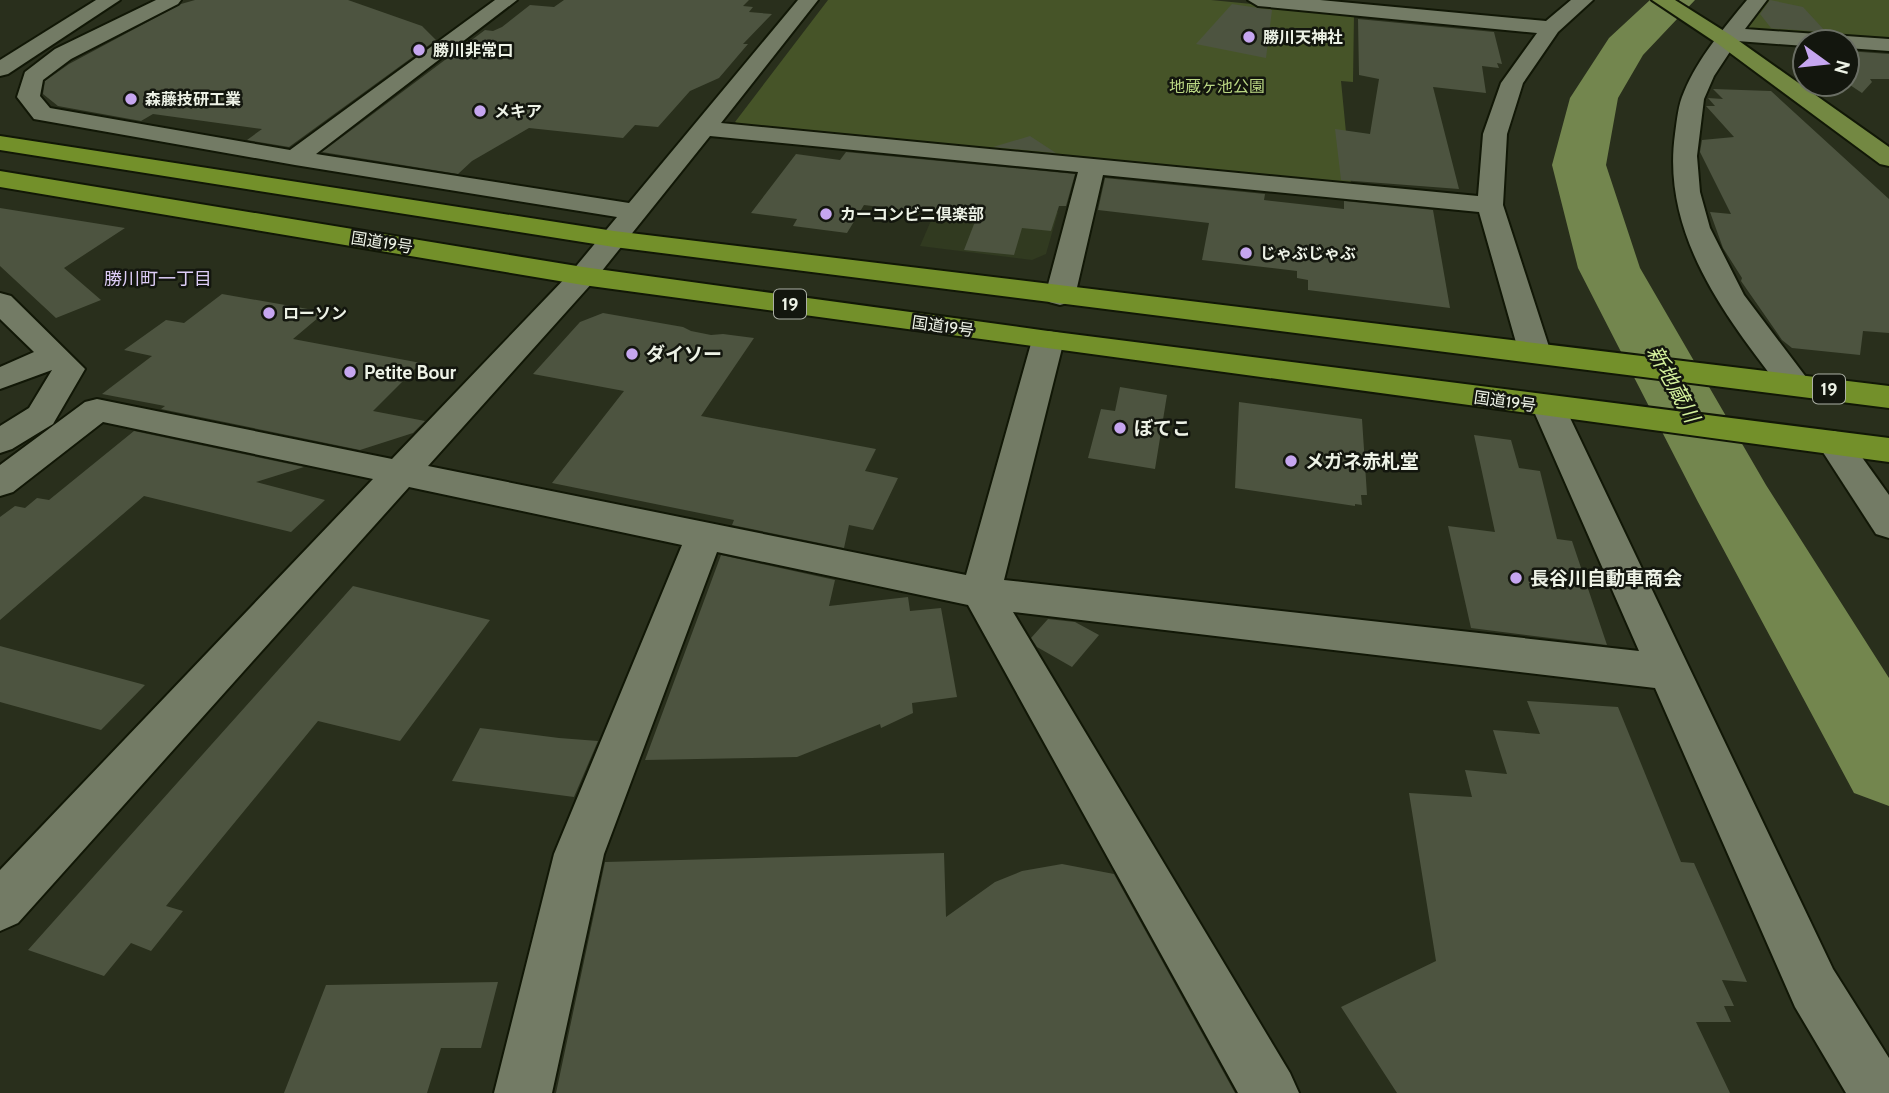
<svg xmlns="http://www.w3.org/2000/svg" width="1889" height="1093" viewBox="0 0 1889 1093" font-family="Cabin,'Noto Sans JP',sans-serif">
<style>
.built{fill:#313a20}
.green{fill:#465428}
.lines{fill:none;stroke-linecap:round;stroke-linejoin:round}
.river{fill:#73864e;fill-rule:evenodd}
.building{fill:#4d5440}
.minor-casing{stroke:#111706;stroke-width:4}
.major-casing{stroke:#111706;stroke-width:4}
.highway-casing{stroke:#111706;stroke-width:4}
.minor{fill:#737b65;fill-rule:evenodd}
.major{fill:#738842;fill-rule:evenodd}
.highway{fill:#73902a;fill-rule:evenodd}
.poi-dot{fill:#c6a6f0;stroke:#13160e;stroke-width:2.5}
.labels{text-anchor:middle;stroke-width:5;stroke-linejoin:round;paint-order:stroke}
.far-poi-label{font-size:16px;font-weight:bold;fill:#edf2e6;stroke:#13160e;text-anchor:start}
.far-park-label{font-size:16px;fill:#bad783;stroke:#13160e}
.far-street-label{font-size:16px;fill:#edf2e6;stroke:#13160e}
.far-neighbourhood-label{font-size:18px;fill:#decdf7;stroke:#13160e}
.shield{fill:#13160e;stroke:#acb0a5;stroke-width:2}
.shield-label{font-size:18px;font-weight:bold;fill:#edf2e6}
.poi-label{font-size:19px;font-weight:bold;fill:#edf2e6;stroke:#13160e;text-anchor:start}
.water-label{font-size:21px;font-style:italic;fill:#d4f19d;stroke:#13160e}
</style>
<rect width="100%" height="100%" fill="#292f1c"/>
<!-- built -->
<path class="built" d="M 940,200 L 1058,212 L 1046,254 L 1032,260 L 920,246 Z"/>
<!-- green -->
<g class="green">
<path d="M 828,0 L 1211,0 L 1354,14 L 1353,82 L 1341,81 L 1351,184 L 742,126 L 735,122 Z"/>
<path d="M 1768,0 L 1889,0 L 1889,42 L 1745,29 Z"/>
</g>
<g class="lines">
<!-- river -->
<path class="river" d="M 1650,0 L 1695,0 L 1643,55 L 1618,98 L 1606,165 L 1640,268 L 1766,485 L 1889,678 L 1889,806 L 1854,793 L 1698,502 L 1578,268 L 1552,165 L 1570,98 L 1609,38 Z"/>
</g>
<!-- building -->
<g class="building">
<path d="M 195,0 L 348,0 L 422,26 L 436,40 L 289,147 L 247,140 L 262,129 L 153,114 L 141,121 L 58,106 L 43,94 L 45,81 L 69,64 L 181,4 Z"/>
<path d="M 564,0 L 749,0 L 743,6 L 753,7 L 749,12 L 772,14 L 743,44 L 748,44 L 719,78 L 690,91 L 658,127 L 635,125 L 623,138 L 529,128 L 472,161 L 458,174 L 322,152 L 485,30 L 493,31 L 502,27 L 530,5 L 554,7 Z"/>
<path d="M 1770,0 L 1803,7 L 1826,32 L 1766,28 L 1771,28 L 1760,14 Z"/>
<path d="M 1232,4 L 1272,10 L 1266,58 L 1196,44 Z"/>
<path d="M 1358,19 L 1494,32 L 1502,64 L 1497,63 L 1499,68 L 1482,66 L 1486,93 L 1433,87 L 1459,189 L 1341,180 L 1335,129 L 1370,134 L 1379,79 L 1359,75 Z"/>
<path d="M 1847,51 L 1889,54 L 1889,79 L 1870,79 L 1872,82 L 1862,93 L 1847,83 Z"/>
<path d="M 1713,89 L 1771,91 L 1889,199 L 1889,333 L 1863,331 L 1860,355 L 1792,348 L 1782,340 L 1741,281 L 1742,278 L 1723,248 L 1710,212 L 1731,214 L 1700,152 L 1702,140 L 1734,137 L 1706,106 L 1715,106 L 1708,98 L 1723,99 Z"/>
<path d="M 1030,136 L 1056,153 L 993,147 Z"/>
<path d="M 846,152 L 1075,174 L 1066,206 L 1059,206 L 1051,231 L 1022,228 L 1014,255 L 964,250 L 976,219 L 864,205 L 847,233 L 793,226 L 797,219 L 751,213 L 796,154 L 840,160 Z"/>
<path d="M 1105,178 L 1265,194 L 1264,200 L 1344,209 L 1344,201 L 1433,210 L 1450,308 L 1308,290 L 1308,280 L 1297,278 L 1297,271 L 1202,260 L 1209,223 L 1098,210 Z"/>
<path d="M 0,208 L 125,228 L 64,268 L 101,300 L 56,318 L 0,266 Z"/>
<path d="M 222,294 L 325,312 L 293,339 L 421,363 L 373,411 L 425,421 L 413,433 L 360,450 L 161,409 L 165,406 L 102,394 L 152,356 L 124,350 L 166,320 L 184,323 Z"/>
<path d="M 603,313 L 683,327 L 691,331 L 711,335 L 723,334 L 754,338 L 701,416 L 876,449 L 865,471 L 898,478 L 873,530 L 849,525 L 844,548 L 732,525 L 734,520 L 552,483 L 624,391 L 533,374 L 580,322 Z"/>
<path d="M 1120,387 L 1167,395 L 1155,469 L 1088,458 L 1101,409 L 1115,411 Z"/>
<path d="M 1239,402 L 1362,419 L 1367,495 L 1361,495 L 1362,505 L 1355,504 L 1355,506 L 1235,488 Z"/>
<path d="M 134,431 L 304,467 L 256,482 L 325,500 L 291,532 L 144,496 L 0,620 L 0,517 L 15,506 L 25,508 L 37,498 L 49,500 Z"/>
<path d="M 1474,435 L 1511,440 L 1519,468 L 1540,471 L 1557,539 L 1572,541 L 1607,645 L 1471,628 L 1448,526 L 1495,532 Z"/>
<path d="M 721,555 L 835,580 L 829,606 L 908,597 L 910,611 L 941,608 L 957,697 L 912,703 L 913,713 L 881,728 L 880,724 L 797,757 L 645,760 Z"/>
<path d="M 353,586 L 490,620 L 400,741 L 318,721 L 166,906 L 183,911 L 151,951 L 131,943 L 104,976 L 28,950 Z"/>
<path d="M 1048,619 L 1075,622 L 1099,635 L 1072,667 L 1037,647 L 1031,638 Z"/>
<path d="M 0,646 L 145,685 L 101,730 L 0,702 Z"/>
<path d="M 1527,701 L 1618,707 L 1681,862 L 1694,863 L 1747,982 L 1722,980 L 1734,1006 L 1724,1006 L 1731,1022 L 1696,1022 L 1730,1093 L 1397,1093 L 1341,1007 L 1436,961 L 1409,793 L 1472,797 L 1465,770 L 1507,774 L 1493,730 L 1540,734 Z"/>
<path d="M 480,728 L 559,738 L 598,741 L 574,797 L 452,781 Z"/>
<path d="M 944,853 L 946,917 L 995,882 L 1022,871 L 1062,864 L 1114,874 L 1235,1093 L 556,1093 L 605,862 Z"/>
<path d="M 498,982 L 481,1048 L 441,1048 L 427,1093 L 284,1093 L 326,985 Z"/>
</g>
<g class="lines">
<defs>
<g id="minor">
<path d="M 96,0 L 120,0 L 8,74 L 0,76 L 0,60 Z"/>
<path d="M 156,0 L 181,0 L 178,4 L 71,59 L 43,80 L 40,96 L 50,108 L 290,150 L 495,0 L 517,0 L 316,154 L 629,203 L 798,0 L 818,0 L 721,123 L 1478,196 L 1483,134 L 1501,83 L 1537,33 L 1258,6 L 1248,0 L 1320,0 L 1546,21 L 1571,0 L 1593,0 L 1558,32 L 1523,83 L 1507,134 L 1503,205 L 1551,353 L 1546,360 L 1535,363 L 1524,360 L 1519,353 L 1479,212 L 1103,175 L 1075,296 L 1071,302 L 1060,305 L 1049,302 L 1045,296 L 1078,172 L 710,136 L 593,282 L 428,466 L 966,575 L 1032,340 L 1037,333 L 1048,331 L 1059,333 L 1064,340 L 1004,580 L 1639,651 L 1532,407 L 1537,399 L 1549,396 L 1561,399 L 1833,969 L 1889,1058 L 1889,1093 L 1846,1093 L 1795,1007 L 1655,688 L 1013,612 L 1290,1073 L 1299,1093 L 1238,1093 L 968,605 L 717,552 L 604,854 L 552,1093 L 494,1093 L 554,854 L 682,545 L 409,487 L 18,923 L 0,931 L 0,870 L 373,479 L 103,422 L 13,492 L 0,496 L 0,465 L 85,402 L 97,399 L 392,459 L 573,270 L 617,217 L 295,165 L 34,119 L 17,97 L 25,72 L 55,49 Z"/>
<path d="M 1747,0 L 1767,0 L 1745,29 L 1889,39 L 1889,51 L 1847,48 L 1847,42 L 1805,42 L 1805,46 L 1737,41 L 1714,76 L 1704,99 L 1697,156 L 1700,192 L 1710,228 L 1744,295 L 1812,385 L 1808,392 L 1796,395 L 1784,392 C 1726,318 1661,234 1675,134 C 1677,120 1678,105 1684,92 C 1698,58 1724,28 1747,0 Z"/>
<path d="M 0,293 L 11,296 L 85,369 L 53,424 L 12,449 L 0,453 L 0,426 L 29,408 L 52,370 L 0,389 L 0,367 L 34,352 L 0,319 Z"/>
<path d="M 1834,431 L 1846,435 L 1889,495 L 1889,538 L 1876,534 L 1817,443 L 1822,435 Z"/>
</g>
<path id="major" d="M 1652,0 L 1675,0 L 1732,36 L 1889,147 L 1889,166 L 1880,164 L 1718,44 Z"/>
<g id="highway">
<path d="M 0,136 L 614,231 L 1889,386 L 1889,408 L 614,247 L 0,150 Z"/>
<path d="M 0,171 L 583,267 L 1048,331 L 1889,438 L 1889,462 L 583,285 L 0,187 Z"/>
</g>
</defs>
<!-- minor casing -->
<use href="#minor" class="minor-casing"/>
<!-- major casing -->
<use href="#major" class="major-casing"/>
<!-- highway casing -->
<use href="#highway" class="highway-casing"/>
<!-- minor -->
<use href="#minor" class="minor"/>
<!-- major -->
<use href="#major" class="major"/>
<!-- highway -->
<use href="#highway" class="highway"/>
</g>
<!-- markers -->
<g class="poi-dot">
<circle cx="1249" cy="37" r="7"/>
<circle cx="419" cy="50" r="7"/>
<circle cx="131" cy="99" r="7"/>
<circle cx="480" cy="111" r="7"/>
<circle cx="826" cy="214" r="7"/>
<circle cx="1246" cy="253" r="7"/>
<circle cx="269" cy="313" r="7"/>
<circle cx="632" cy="354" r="7"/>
<circle cx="350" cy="372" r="7"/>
<circle cx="1120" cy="428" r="7"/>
<circle cx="1291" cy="461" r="7"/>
<circle cx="1516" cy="578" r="7"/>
</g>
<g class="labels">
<!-- far-poi labels -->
<g class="far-poi-label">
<text x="1263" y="43">勝川天神社</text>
<text x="433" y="56">勝川非常口</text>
<text x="145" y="105">森藤技研工業</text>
<text x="494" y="117">メキア</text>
<text x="840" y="220">カーコンビニ倶楽部</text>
<text x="1260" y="259">じゃぶじゃぶ</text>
<text x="283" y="319">ローソン</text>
</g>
<!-- far-park labels -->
<g class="far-park-label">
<text x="1217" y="92">地蔵ヶ池公園</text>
</g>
<!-- far-street labels -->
<g class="far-street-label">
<text transform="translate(382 242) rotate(9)" y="6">国道19号</text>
<text transform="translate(943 326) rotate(8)" y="6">国道19号</text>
<text transform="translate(1505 401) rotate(8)" y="6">国道19号</text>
</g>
<!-- far-neighbourhood labels -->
<g class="far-neighbourhood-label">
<text x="158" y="285">勝川町一丁目</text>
</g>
<!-- shield labels -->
<g class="shield">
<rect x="774" y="289.5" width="32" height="29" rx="5"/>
<rect x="1813" y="374.5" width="32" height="29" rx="5"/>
</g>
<g class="shield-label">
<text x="790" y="310">19</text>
<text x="1829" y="395">19</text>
</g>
<!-- poi labels -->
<g class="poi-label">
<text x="646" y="361">ダイソー</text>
<text x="364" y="379">Petite Bour</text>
<text x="1134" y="435">ぼてこ</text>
<text x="1305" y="468">メガネ赤札堂</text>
<text x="1530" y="585">長谷川自動車商会</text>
</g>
<!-- water labels -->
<g class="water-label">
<text transform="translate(1673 384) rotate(61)" y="7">新地蔵川</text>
</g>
</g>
<!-- north arrow -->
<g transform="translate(1826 63) rotate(105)"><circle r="33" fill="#13160e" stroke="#6a6e64" stroke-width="2"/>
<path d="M0-5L12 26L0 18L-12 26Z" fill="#c6a6f0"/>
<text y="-10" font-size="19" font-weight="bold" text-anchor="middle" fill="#edf2e6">N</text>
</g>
</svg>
